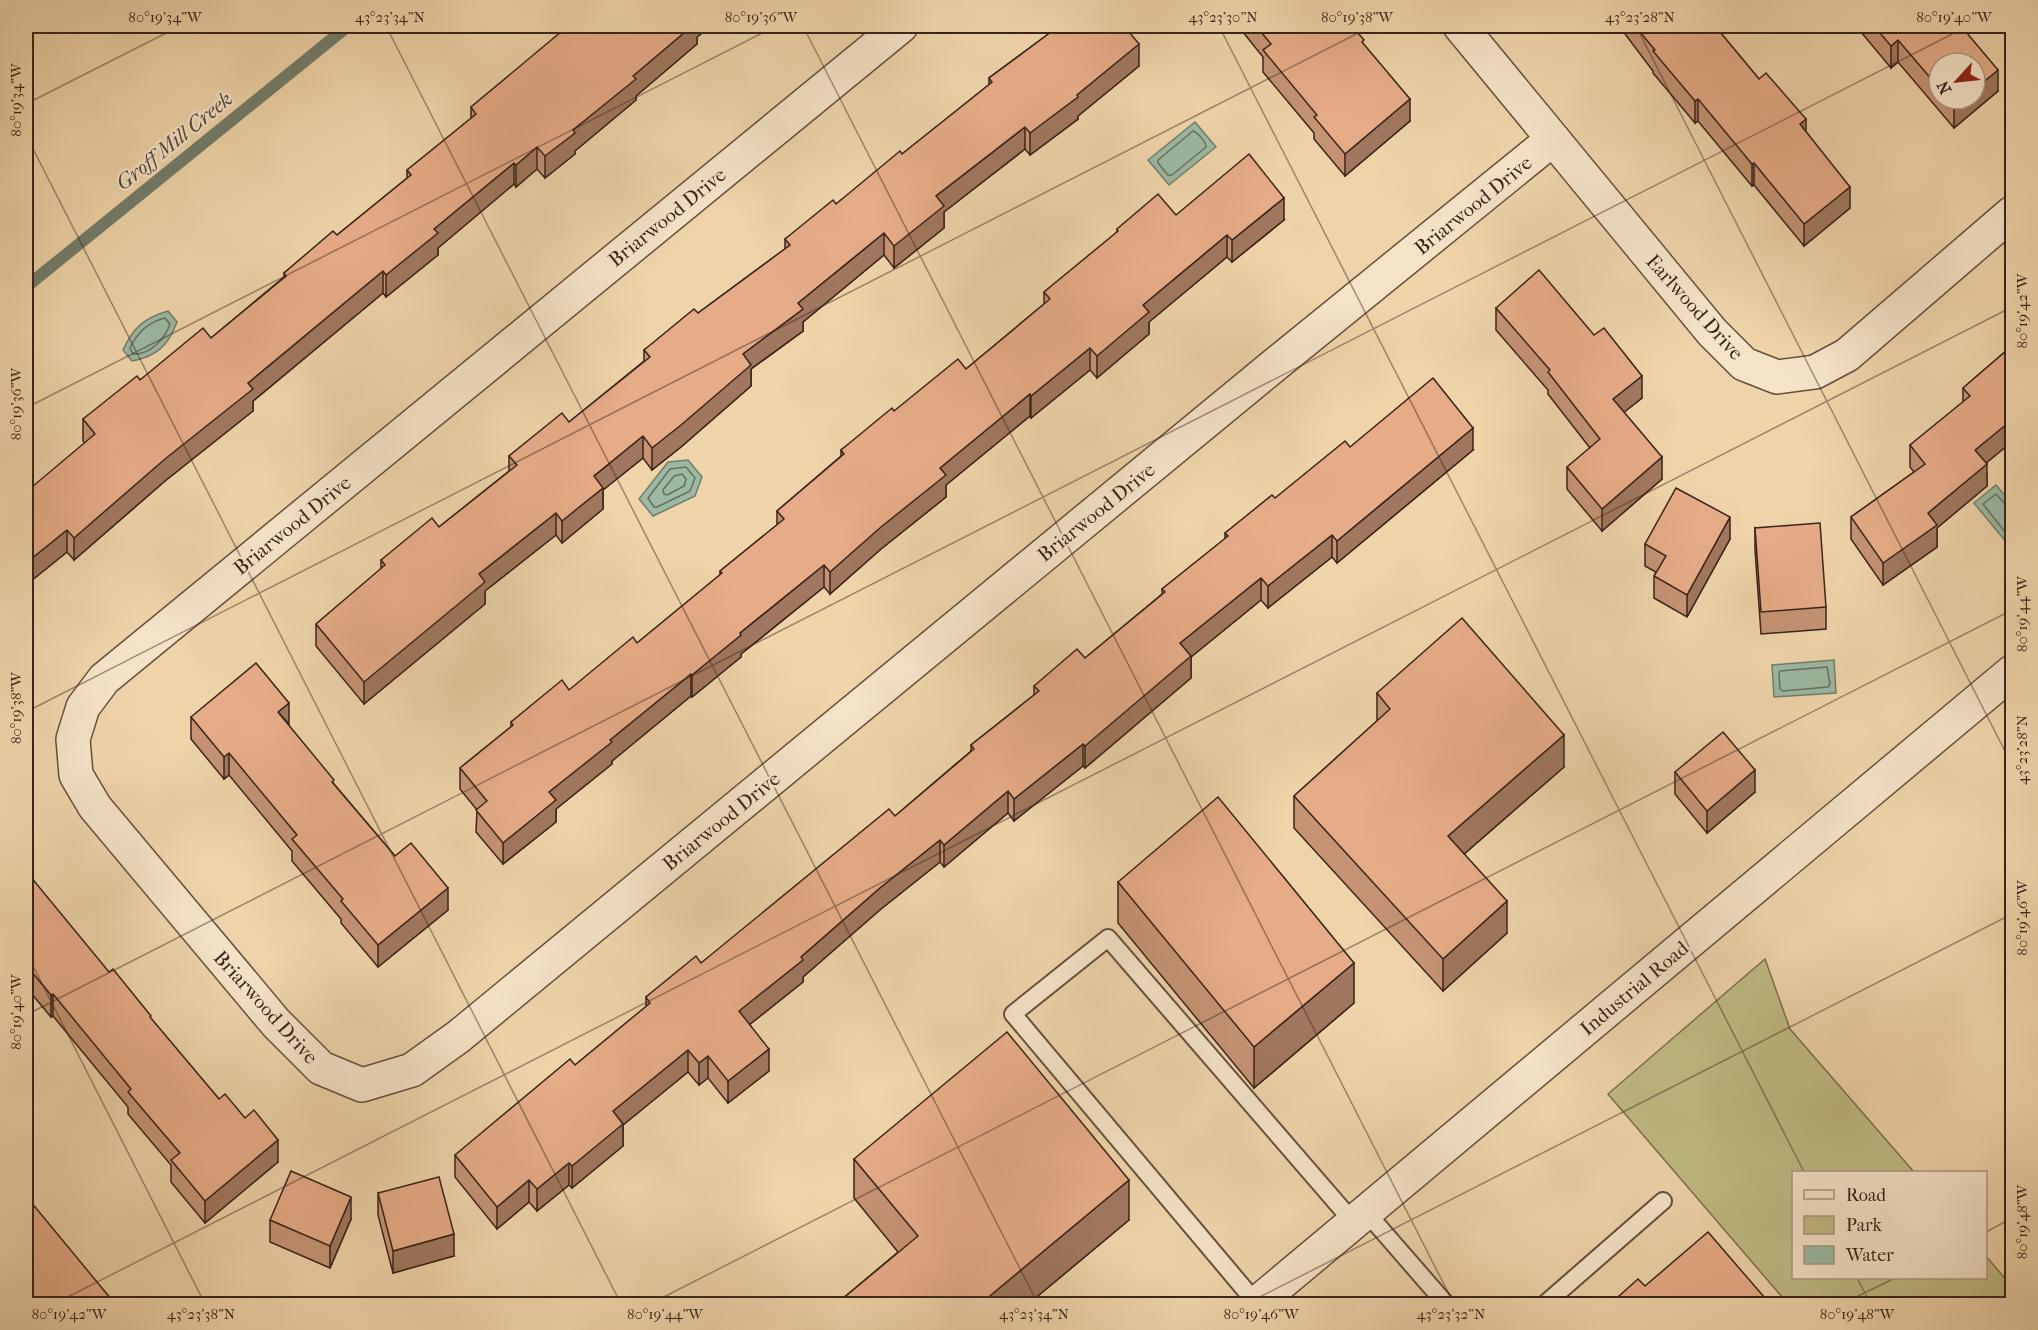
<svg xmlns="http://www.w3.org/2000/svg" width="2038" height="1330" viewBox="0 0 2038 1330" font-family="'IM FELL French Canon',serif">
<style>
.green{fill:#c0bb84;stroke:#7c6f4f;stroke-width:1.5}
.water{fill:#9bb9a3;stroke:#747d6c;stroke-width:1.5}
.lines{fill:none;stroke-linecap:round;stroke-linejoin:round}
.shore{stroke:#6a6e5e;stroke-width:1.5}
.stream{stroke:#747d6c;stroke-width:12}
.lane-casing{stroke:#664f3e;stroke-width:20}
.street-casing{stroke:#664f3e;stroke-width:36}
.lane{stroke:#f5e3c8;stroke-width:16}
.street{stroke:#f5e3c8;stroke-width:33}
.wall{fill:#c69475;stroke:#39231a;stroke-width:1.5;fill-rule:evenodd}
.shaded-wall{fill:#a1785f;stroke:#39231a;stroke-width:1.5}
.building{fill:#e6ac88;stroke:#39231a;stroke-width:1.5}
.ticks{fill:none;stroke:#39231a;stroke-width:1.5;stroke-opacity:0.45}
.labels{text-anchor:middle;stroke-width:4.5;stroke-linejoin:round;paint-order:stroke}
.street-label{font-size:20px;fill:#39231a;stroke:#f5e3c8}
.water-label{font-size:21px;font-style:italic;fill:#52483c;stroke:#f5e3c8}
.neatline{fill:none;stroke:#39231a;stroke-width:2}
.ticks-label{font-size:15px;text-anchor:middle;fill:#39231a}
</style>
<rect width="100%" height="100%" fill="#efd4aa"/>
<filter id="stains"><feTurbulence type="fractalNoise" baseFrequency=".00333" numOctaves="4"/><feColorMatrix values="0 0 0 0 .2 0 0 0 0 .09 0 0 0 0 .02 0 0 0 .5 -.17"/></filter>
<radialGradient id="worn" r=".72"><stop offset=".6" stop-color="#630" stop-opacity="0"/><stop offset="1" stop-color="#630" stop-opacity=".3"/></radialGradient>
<!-- green -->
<path class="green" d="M 1765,959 L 1790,1029 L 1914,1172 L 1794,1172 L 1794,1278 L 1986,1278 L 1986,1256 L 2012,1287 L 2012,1304 L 1788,1304 L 1608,1094 Z"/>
<!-- water -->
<g class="water">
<path d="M 1195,122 L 1216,147 L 1169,185 L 1148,160 Z"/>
<path d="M 168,311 L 177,322 C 168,346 157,356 132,361 L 123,350 C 133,328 144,318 168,311 Z"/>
<path d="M 688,460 L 702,477 L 695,496 L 653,516 L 639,499 L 668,462 Z"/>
<path d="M 1996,485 L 2012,504 L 2012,546 L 2011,548 L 1974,503 Z"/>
<path d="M 1834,660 L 1836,693 L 1774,697 L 1772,665 Z"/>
</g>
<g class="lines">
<!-- shore -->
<g class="shore">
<path d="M 1193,131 C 1198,133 1206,142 1206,147 L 1172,175 L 1168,175 L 1158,163 L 1158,160 Z"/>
<path d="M 165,318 L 170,324 C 165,339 150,355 133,354 L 130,348 C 137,333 149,322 165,318 Z"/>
<path d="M 686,467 L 695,478 L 690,491 L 657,507 L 654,507 L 648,498 L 670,469 Z"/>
<path d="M 682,474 L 686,479 L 684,486 L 667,495 L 664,494 L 663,490 L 674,476 Z"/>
<path d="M 2012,507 L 2007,506 L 1996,494 L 1983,504 L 2012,541"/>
<path d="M 1827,667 L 1830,684 L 1828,687 L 1783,691 L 1780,689 L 1779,673 L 1780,671 Z"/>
</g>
<!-- stream -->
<path class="stream" d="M 26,287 L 348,26"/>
<defs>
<g id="lane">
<path d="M 1366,1212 L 1446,1304"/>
<path d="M 1257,1304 L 1013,1014 L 1108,938 L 1354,1223"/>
<path d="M 1545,1304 L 1663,1201"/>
</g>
<g id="street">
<path d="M 901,26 L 104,679 L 83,707 L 73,739 L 76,775 L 95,807 L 276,1023 L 321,1068 L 362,1085 L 412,1070 L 458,1037 L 1277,363 L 1553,139"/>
<path d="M 1460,26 L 1712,332 L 1744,364 L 1777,377 L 1815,372 L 1847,355 L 2012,213"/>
<path d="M 1256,1304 L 2012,672"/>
</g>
</defs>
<!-- lane casing -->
<use href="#lane" class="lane-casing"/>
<!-- street casing -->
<use href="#street" class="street-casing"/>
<!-- lane -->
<use href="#lane" class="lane"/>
<!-- street -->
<use href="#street" class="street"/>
</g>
<!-- wall -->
<g class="wall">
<path d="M 598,26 L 711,26 L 697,37 L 697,44 L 636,96 L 636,100 L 575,151 L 575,154 L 545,178 L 537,169 L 516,187 L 514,184 L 438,248 L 438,255 L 386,297 L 383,293 L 253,401 L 253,411 L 165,481 L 74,560 L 67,552 L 26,585 L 85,443 L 83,441 L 83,419 L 140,380 L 211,338 L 284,277 L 284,273 L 337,235 L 407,178 L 407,170 L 471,119 L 471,107 Z"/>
<path d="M 1047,26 L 1124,26 L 1139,66 L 1078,116 L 1078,119 L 1030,155 L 1025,149 L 944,212 L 944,228 L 894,268 L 884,255 L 803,322 L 803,331 L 751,369 L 751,386 L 681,447 L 652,470 L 643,458 L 603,490 L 603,509 L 562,543 L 556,535 L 485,591 L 485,604 L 364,704 L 316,646 L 316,624 L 381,569 L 381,560 L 439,527 L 509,471 L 509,456 L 569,422 L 644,361 L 644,350 L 698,313 L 785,249 L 785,239 L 836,204 L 902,154 L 989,85 L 989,78 L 1047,35 Z"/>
<path d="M 1238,26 L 1352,26 L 1410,121 L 1345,176 L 1314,139 L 1314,133 L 1263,72 L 1263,57 Z"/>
<path d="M 1619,26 L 1715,26 L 1759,79 L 1806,132 L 1850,208 L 1804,246 L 1754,185 L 1752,186 L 1698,121 L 1695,123 L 1653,73 L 1653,71 Z"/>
<path d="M 1856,26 L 1961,26 L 1998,91 L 1954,128 L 1898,62 L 1891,68 ZM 1939,63 L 1975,99 L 1939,99 Z"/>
<path d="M 1176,215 L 1284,220 L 1232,262 L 1227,257 L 1149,322 L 1149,334 L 1097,378 L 1090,370 L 1031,418 L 1030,416 L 946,485 L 946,497 L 881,549 L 830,594 L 824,587 L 741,654 L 741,657 L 692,697 L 691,696 L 612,761 L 612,764 L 556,809 L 556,822 L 503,864 L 476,832 L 477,810 L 460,789 L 460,768 L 511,727 L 511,722 L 569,690 L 637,643 L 720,575 L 720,571 L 777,525 L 777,511 L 841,456 L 841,450 L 894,411 L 966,369 L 1044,304 L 1044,292 L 1117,233 L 1117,229 Z"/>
<path d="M 1496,308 L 1642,398 L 1624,412 L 1662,479 L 1602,531 L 1567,489 L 1567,467 L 1590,448 L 1548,394 L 1548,390 L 1496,330 Z"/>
<path d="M 2013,345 L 2013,441 L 1986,463 L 1987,486 L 1937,528 L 1937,547 L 1883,585 L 1851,539 L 1851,517 L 1914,472 L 1910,467 L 1910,445 L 1963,402 L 1963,388 Z"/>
<path d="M 1350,447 L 1473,450 L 1337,563 L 1332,557 L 1268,608 L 1261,600 L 1191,657 L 1191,678 L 1085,768 L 1083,766 L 1014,821 L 1008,813 L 944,867 L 940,862 L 881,909 L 803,977 L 803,982 L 750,1024 L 769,1071 L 728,1103 L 708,1078 L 699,1085 L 688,1072 L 623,1125 L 623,1146 L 572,1188 L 569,1185 L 537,1211 L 529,1202 L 497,1229 L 455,1177 L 455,1155 L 575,1065 L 646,1007 L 646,997 L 701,963 L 895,816 L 971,751 L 971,745 L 1034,695 L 1034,686 L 1085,658 L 1162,594 L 1162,589 L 1225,539 L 1225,533 Z"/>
<path d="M 1755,528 L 1826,607 L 1826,629 L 1761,634 L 1755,550 Z"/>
<path d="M 1730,539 L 1687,617 L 1654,598 L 1654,576 L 1656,572 L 1645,566 L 1645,544 Z"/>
<path d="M 1377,693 L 1564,767 L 1464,854 L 1507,933 L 1443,991 L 1294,828 L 1294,796 L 1377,721 Z"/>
<path d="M 191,717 L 288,725 L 334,784 L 395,856 L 448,910 L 378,967 L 341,923 L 341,919 L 292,861 L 292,851 L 229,775 L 224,779 L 191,739 Z"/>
<path d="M 1675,772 L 1755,792 L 1707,833 L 1675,794 Z"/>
<path d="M 26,880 L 151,1019 L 219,1099 L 278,1162 L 205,1223 L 171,1182 L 171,1165 L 128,1114 L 128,1107 L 53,1016 L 51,1017 L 26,987 Z"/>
<path d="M 1118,882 L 1354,1003 L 1254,1088 L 1118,923 Z"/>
<path d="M 854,1159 L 1129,1220 L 1027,1305 L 835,1305 L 898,1252 L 854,1198 Z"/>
<path d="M 378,1193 L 454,1256 L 393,1273 L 378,1215 Z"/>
<path d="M 351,1219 L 330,1268 L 270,1242 L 270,1220 Z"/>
</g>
<!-- shaded-wall -->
<g class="shaded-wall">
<path d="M 692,26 L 711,26 L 697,37 L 697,44 L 636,96 L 636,100 L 575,151 L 575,154 L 545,178 L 545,156 L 633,76 Z"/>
<path d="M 1898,40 L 1898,62 L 1891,68 L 1891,46 Z"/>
<path d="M 1139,44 L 1139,66 L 1078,116 L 1078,119 L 1030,155 L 1030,133 Z"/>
<path d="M 1998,70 L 1998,91 L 1954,128 L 1954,106 L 1963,99 L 1975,99 L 1975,89 Z"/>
<path d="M 1410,99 L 1410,121 L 1345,176 L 1345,154 Z"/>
<path d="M 1698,99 L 1698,121 L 1695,123 L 1695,101 Z"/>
<path d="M 1806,119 L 1806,141 L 1800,124 Z"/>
<path d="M 1025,127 L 1025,149 L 944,212 L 944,228 L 894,268 L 894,246 L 936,196 Z"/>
<path d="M 537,147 L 537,169 L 516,187 L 516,165 Z"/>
<path d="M 514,163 L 514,184 L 438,248 L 438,255 L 386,297 L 386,275 L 434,229 Z"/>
<path d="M 1754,163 L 1754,185 L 1752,186 L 1752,164 Z"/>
<path d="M 1850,187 L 1850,208 L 1804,246 L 1804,224 Z"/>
<path d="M 1284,198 L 1284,220 L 1232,262 L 1232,240 Z"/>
<path d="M 884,233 L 884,255 L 803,322 L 803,331 L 751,369 L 751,386 L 681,447 L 652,470 L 652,448 L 743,354 L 798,303 Z"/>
<path d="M 1227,235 L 1227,257 L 1149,322 L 1149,334 L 1097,378 L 1097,356 L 1143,305 Z"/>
<path d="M 383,271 L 383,293 L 253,401 L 253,411 L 165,481 L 74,560 L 74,538 L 248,383 Z"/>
<path d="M 1090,348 L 1090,370 L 1031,418 L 1031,396 Z"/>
<path d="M 1642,376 L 1642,398 L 1613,421 L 1613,399 Z"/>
<path d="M 1030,394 L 1030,416 L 946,485 L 946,497 L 881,549 L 830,594 L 830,572 L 940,468 Z"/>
<path d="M 2013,419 L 2013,441 L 1975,472 L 1975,450 Z"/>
<path d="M 1473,428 L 1473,450 L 1337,563 L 1337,541 Z"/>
<path d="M 643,436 L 643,458 L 603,490 L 603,509 L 562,543 L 562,521 L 594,476 Z"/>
<path d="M 1662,457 L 1662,479 L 1602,531 L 1602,509 Z"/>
<path d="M 1987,464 L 1987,486 L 1937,528 L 1937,547 L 1883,585 L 1883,563 L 1928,513 Z"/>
<path d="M 556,513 L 556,535 L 485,591 L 485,604 L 364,704 L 364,682 L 479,574 Z"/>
<path d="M 1730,517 L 1730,539 L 1687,617 L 1687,595 Z"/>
<path d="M 67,530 L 67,552 L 26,585 L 26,563 Z"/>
<path d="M 1332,535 L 1332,557 L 1268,608 L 1268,586 Z"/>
<path d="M 824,565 L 824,587 L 741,654 L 741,657 L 692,697 L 692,675 L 740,633 Z"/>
<path d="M 1261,578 L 1261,600 L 1191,657 L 1191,678 L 1085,768 L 1085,746 L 1180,643 Z"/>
<path d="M 691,674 L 691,696 L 612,761 L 612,764 L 556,809 L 556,822 L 503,864 L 503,843 L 549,792 L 610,740 Z"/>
<path d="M 289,703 L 289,724 L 278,712 Z"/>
<path d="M 1564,735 L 1564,767 L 1448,868 L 1448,836 Z"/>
<path d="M 1083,744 L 1083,766 L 1014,821 L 1014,799 Z"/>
<path d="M 229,753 L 229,775 L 224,779 L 224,757 Z"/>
<path d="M 1755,770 L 1755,792 L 1707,833 L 1707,811 Z"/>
<path d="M 1008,791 L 1008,813 L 944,867 L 944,845 Z"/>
<path d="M 940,840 L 940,862 L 881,909 L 803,977 L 803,982 L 739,1033 L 739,1011 L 881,887 Z"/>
<path d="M 448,888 L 448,910 L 378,967 L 378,945 Z"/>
<path d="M 1507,901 L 1507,933 L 1443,991 L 1443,959 Z"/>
<path d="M 1354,963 L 1354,1003 L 1254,1088 L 1254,1047 Z"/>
<path d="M 53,994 L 53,1016 L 51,1017 L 51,995 Z"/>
<path d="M 769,1049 L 769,1071 L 728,1103 L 728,1081 Z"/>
<path d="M 688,1050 L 688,1072 L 623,1125 L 623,1146 L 572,1188 L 572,1166 L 613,1111 Z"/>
<path d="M 708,1056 L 708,1078 L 699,1085 L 699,1063 Z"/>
<path d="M 278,1140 L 278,1162 L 205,1223 L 205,1201 Z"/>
<path d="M 569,1163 L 569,1185 L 537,1211 L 537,1189 Z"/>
<path d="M 529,1180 L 529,1202 L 497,1229 L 497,1207 Z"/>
<path d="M 1129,1180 L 1129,1220 L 1027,1305 L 979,1305 Z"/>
<path d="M 351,1197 L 351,1219 L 330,1268 L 330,1246 Z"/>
<path d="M 454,1234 L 454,1256 L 393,1273 L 393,1251 Z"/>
</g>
<!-- building -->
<g class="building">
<path d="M 568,26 L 593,26 L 595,28 L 598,26 L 692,26 L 633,76 L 636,79 L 573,130 L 575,133 L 545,156 L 537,147 L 516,165 L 514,163 L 434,229 L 438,233 L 386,275 L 383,271 L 248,383 L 253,389 L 165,459 L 74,538 L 67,530 L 26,563 L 26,492 L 95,434 L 83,419 L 137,376 L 140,380 L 203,328 L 211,338 L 286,276 L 284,273 L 333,231 L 337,235 L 411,175 L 407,170 L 476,114 L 471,107 Z"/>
<path d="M 1052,26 L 1124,26 L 1139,44 L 1077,95 L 1078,97 L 1030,133 L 1025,127 L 936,196 L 944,206 L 894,246 L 884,233 L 798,303 L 803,309 L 743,354 L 751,365 L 681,425 L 652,448 L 643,436 L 594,476 L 603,488 L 562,521 L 556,513 L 479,574 L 485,582 L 364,682 L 316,624 L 385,565 L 381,560 L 432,518 L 439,527 L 517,465 L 509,456 L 562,413 L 569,422 L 650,357 L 644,350 L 694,309 L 698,313 L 790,245 L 785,239 L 833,200 L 836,204 L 900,151 L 902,154 L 992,82 L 989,78 L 1055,29 Z"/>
<path d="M 1256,26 L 1352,26 L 1364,40 L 1362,42 L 1410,99 L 1345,154 L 1314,117 L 1317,115 L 1263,50 L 1271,44 Z"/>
<path d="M 1635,26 L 1715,26 L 1759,79 L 1766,73 L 1806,119 L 1800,124 L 1850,187 L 1804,224 L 1754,163 L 1752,164 L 1698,99 L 1695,101 L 1653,51 L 1655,50 Z"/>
<path d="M 1874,26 L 1961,26 L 1998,70 L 1975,89 L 1975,63 L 1939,63 L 1939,88 L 1898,40 L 1891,46 Z"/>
<path d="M 1948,99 L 1963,99 L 1954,106 Z"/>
<path d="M 1249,154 L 1284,198 L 1232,240 L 1227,235 L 1143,305 L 1149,312 L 1097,356 L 1090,348 L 1031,396 L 1030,394 L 940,468 L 946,475 L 881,527 L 830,572 L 824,565 L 740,633 L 741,635 L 692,675 L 691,674 L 610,740 L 612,742 L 549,792 L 556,800 L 503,843 L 476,810 L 487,801 L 460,768 L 513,725 L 511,722 L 562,680 L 569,690 L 633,637 L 637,643 L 722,573 L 720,571 L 784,519 L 777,511 L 844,454 L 841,450 L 892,408 L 894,411 L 958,359 L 966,369 L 1050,299 L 1044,292 L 1118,231 L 1117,229 L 1158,194 L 1176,215 Z"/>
<path d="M 1539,270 L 1594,335 L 1604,328 L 1642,376 L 1613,399 L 1662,457 L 1602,509 L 1567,467 L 1600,439 L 1548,372 L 1550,370 L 1496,308 Z"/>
<path d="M 2013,345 L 2013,419 L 1975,450 L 1987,464 L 1928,513 L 1937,525 L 1883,563 L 1851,517 L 1925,464 L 1910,445 L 1970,396 L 1963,388 Z"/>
<path d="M 1433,378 L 1473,428 L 1337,541 L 1332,535 L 1268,586 L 1261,578 L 1180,643 L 1191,656 L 1085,746 L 1083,744 L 1014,799 L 1008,791 L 944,845 L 940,840 L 881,887 L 801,957 L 803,960 L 739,1011 L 769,1049 L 728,1081 L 708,1056 L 699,1063 L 688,1050 L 613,1111 L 623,1124 L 572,1166 L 569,1163 L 537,1189 L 529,1180 L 497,1207 L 455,1155 L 570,1059 L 575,1065 L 650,1003 L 646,997 L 696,956 L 701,963 L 889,809 L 895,816 L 974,749 L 971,745 L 1039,691 L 1034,686 L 1077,649 L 1085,658 L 1165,592 L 1162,589 L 1228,536 L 1225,533 L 1272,495 L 1275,498 L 1345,441 L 1350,447 Z"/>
<path d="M 1676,488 L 1730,517 L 1687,595 L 1654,576 L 1666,556 L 1645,544 Z"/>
<path d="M 1820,523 L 1826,607 L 1761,612 L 1755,528 Z"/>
<path d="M 1462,618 L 1564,735 L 1448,836 L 1507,901 L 1443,959 L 1294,796 L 1390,709 L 1377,693 Z"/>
<path d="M 256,663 L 289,703 L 278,712 L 334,780 L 332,782 L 395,856 L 411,843 L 448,888 L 378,945 L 341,901 L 343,899 L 292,839 L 297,835 L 229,753 L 224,757 L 191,717 Z"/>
<path d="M 1723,732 L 1755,770 L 1707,811 L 1675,772 Z"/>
<path d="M 1218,797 L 1354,963 L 1254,1047 L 1118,882 Z"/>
<path d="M 30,876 L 109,972 L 113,969 L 151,1016 L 150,1017 L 219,1099 L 225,1094 L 245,1118 L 254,1110 L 278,1140 L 205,1201 L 171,1160 L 180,1153 L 128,1092 L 131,1089 L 53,994 L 51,995 L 26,965 L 26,880 Z"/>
<path d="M 1007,1032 L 1129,1180 L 979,1305 L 835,1305 L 918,1236 L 854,1159 Z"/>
<path d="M 291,1171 L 351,1197 L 330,1246 L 270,1220 Z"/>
<path d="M 439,1177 L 454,1234 L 393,1251 L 378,1193 Z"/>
<path d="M 26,1196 L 116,1305 L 26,1305 Z"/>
<path d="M 1708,1232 L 1771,1305 L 1609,1305 L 1638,1279 L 1645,1286 Z"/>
</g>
<!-- ticks -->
<path class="ticks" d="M 386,26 L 1038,1304M 803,26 L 1454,1304M 1219,26 L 1804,1172M 1636,26 L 2012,765M 26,104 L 180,26M 26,135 L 621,1304M 26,408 L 776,26M 26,712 L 1372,26M 26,952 L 205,1304M 26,1015 L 1968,26M 1986,1232 L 2012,1218M 1857,1278 L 1871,1304M 54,1304 L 2012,307M 650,1304 L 2012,610M 1246,1304 L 2012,914M 1842,1304 L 1895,1278"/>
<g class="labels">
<!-- street labels -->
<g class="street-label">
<text transform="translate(1473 205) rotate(-39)" y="7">Briarwood Drive</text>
<text transform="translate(667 217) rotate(-39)" y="7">Briarwood Drive</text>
<text transform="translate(1695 307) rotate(48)" y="7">Earlwood Drive</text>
<text transform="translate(1096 512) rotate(-39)" y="7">Briarwood Drive</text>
<text transform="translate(292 525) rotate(-39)" y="7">Briarwood Drive</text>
<text transform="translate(721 821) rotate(-39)" y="7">Briarwood Drive</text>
<text transform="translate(1634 988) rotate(-40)" y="7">Industrial Road</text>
<text transform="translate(266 1007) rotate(48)" y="7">Briarwood Drive</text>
</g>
<!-- water labels -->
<g class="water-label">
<text transform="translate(174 141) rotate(-39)" y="7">Groff Mill Creek</text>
</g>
</g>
<!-- margin -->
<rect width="2038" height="1330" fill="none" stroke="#efd4aa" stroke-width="66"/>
<!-- legend -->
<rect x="1792" y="1171" width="195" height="108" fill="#f5e3c8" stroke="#aa9682" stroke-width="1.5"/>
<rect x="1804" y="1190" width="30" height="9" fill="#f5e3c8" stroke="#aa9682" stroke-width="1.5"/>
<text x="1846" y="1201" font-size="18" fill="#39231a">Road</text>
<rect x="1804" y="1216" width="30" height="18" fill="#c0bb84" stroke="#aa9682" stroke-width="1.5"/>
<text x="1846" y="1231" font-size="18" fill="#39231a">Park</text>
<rect x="1804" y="1246" width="30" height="18" fill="#9bb9a3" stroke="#aa9682" stroke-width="1.5"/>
<text x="1846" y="1261" font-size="18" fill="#39231a">Water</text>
<!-- north arrow -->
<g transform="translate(1957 81) rotate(243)"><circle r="28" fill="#f5e3c8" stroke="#aa9682" stroke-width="1.5"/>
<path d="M0-4.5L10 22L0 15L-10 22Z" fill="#8f2418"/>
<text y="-9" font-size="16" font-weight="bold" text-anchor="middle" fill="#39231a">N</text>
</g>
<rect x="33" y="33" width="1972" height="1264" class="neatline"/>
<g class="ticks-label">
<text x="165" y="22">80°19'34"W</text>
<text x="390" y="22">43°23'34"N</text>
<text x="761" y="22">80°19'36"W</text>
<text x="1223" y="22">43°23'30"N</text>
<text x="1357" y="22">80°19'38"W</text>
<text x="1640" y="22">43°23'28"N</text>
<text x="1954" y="22">80°19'40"W</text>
<text transform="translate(16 100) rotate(-90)" y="5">80°19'34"W</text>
<text transform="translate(2022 311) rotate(-90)" y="5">80°19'42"W</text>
<text transform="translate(16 404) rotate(-90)" y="5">80°19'36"W</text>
<text transform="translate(2022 614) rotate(-90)" y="5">80°19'44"W</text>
<text transform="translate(16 708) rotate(-90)" y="5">80°19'38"W</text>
<text transform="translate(2022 750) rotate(-90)" y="5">43°23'28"N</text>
<text transform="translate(2022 918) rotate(-90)" y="5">80°19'46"W</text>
<text transform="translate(16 1012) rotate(-90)" y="5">80°19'40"W</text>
<text transform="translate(2022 1222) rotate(-90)" y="5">80°19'48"W</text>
<text x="69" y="1319">80°19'42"W</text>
<text x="201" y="1319">43°23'38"N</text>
<text x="665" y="1319">80°19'44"W</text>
<text x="1034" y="1319">43°23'34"N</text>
<text x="1261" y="1319">80°19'46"W</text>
<text x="1451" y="1319">43°23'32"N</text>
<text x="1857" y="1319">80°19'48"W</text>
</g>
<rect width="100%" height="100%" filter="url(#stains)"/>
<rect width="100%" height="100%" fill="url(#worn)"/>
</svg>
